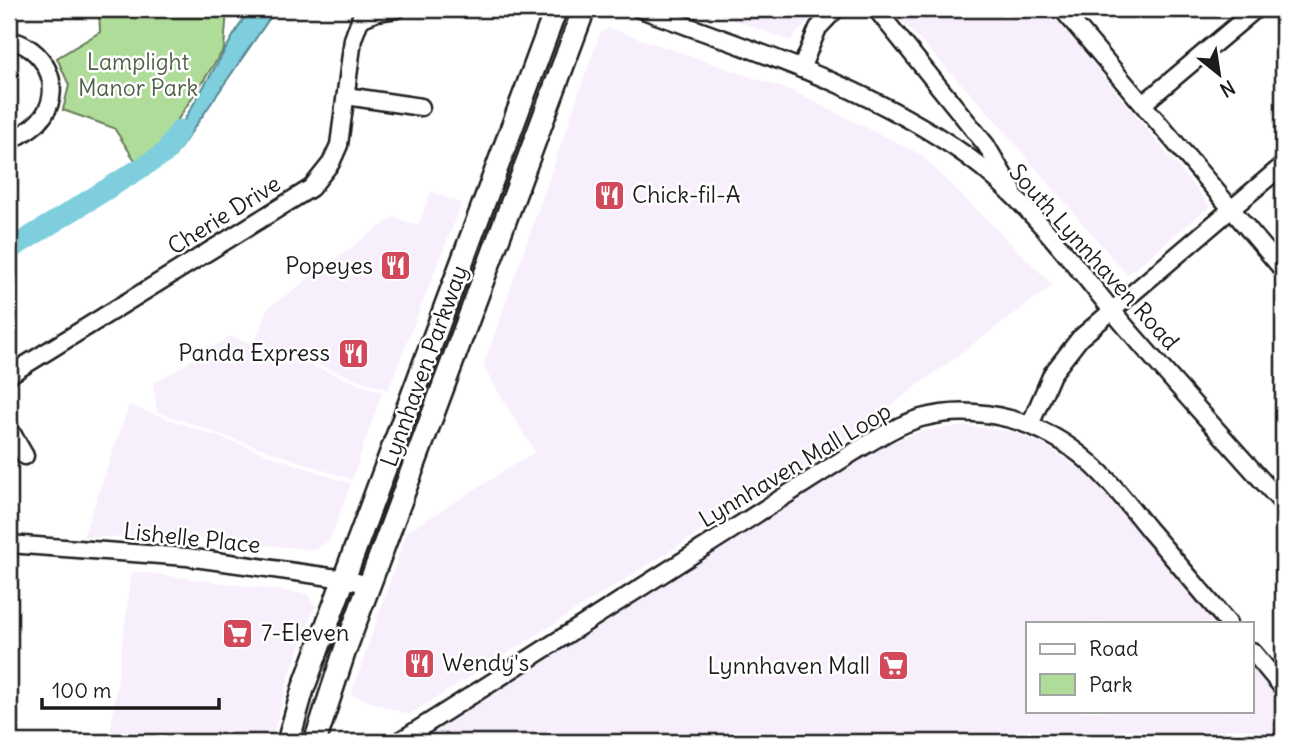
<svg xmlns="http://www.w3.org/2000/svg" width="1292" height="751" viewBox="0 0 1292 751" font-family="Delius,sans-serif">
<style>
.built{fill:#f8effd}
.green{fill:#b0dc99;stroke:#667c5a;stroke-width:2}
.water{fill:#7fcedd;stroke:#578790;stroke-width:2}
.lines{fill:none;stroke-linecap:round;stroke-linejoin:round}
.river{stroke:#7fcedd;stroke-width:21}
.minor-casing{stroke:#1c1c1c;stroke-width:21}
.major-casing{stroke:#1c1c1c;stroke-width:26}
.minor{stroke:#fff;stroke-width:16}
.major{stroke:#fff;stroke-width:21}
.labels{text-anchor:middle;stroke-width:5;stroke-linejoin:round;paint-order:stroke}
.park-label{font-size:23px;fill:#505f48;stroke:#fff}
.poi-label{font-size:23px;fill:#1c1c1c;stroke:#fff;text-anchor:start}
.street-label{font-size:23px;fill:#1c1c1c;stroke:#fff}
</style>
<rect width="100%" height="100%" fill="#fff"/>
<filter id="ink" filterUnits="userSpaceOnUse"><feTurbulence type="fractalNoise" baseFrequency=".0143" numOctaves="2"/><feDisplacementMap in="SourceGraphic" scale="14" xChannelSelector="R" yChannelSelector="G"/><feConvolveMatrix kernelMatrix="1 2 1 2 8 2 1 2 1" color-interpolation-filters="sRGB"/></filter>
<g filter="url(#ink)">
<!-- built -->
<g class="built">
<path d="M 704,9 L 820,9 L 790,41 Z"/>
<path d="M 890,9 L 1048,9 L 1210,206 L 1127,275 L 988,112 Z"/>
<path d="M 609,28 L 792,91 L 920,154 L 1053,285 L 831,450 L 409,715 L 351,695 L 407,532 L 535,452 L 483,367 L 600,33 Z"/>
<path d="M 431,192 L 462,203 L 388,390 L 255,343 L 267,309 L 393,217 L 418,226 Z"/>
<path d="M 231,336 L 382,392 L 352,480 L 157,412 L 153,384 Z"/>
<path d="M 129,405 L 351,484 L 330,539 L 316,550 L 188,537 L 83,537 Z"/>
<path d="M 966,426 L 1013,432 L 1045,445 L 1086,473 L 1119,507 L 1216,623 L 1028,623 L 1028,711 L 1252,711 L 1252,666 L 1283,704 L 1283,742 L 416,742 L 878,448 L 922,431 Z"/>
<path d="M 132,571 L 307,594 L 315,606 L 288,679 L 271,742 L 109,742 Z"/>
</g>
<!-- green -->
<path class="green" d="M 99,9 L 227,9 L 224,49 L 163,142 L 138,165 L 114,128 L 63,110 L 69,85 L 57,58 L 100,32 Z"/>
<!-- water -->
<path class="water" d="M 249,9 L 276,9 L 174,157 L 165,153 Z"/>
<g class="lines">
<!-- river -->
<path class="river" d="M 9,250 L 165,153 L 180,130"/>
<defs>
<g id="minor">
<path d="M 640,9 C 752,50 869,86 967,156 C 1029,201 1076,268 1125,326 C 1177,386 1230,445 1283,504"/>
<path d="M 876,9 L 986,145 L 1013,191"/>
<path d="M 1062,9 L 1283,270"/>
<path d="M 360,19 L 377,12 L 397,9"/>
<path d="M 9,40 C 43,46 64,85 44,115 C 35,128 21,134 9,142"/>
<path d="M 801,69 L 818,28 L 836,9"/>
<path d="M 346,96 L 421,107"/>
<path d="M 1143,104 L 1256,9"/>
<path d="M 9,375 L 311,188 L 331,163 L 339,145 L 353,39 L 364,9"/>
<path d="M 1030,425 L 1052,374 L 1080,338 L 1283,165"/>
<path d="M 9,428 L 25,456"/>
<path d="M 9,544 L 187,557 L 345,579 L 369,585"/>
<path d="M 1252,651 L 1283,688"/>
<path d="M 398,742 L 854,452 C 876,439 897,425 921,418 C 980,402 1044,422 1089,462 C 1112,482 1130,507 1149,530 C 1176,561 1202,592 1228,623"/>
</g>
<g id="major">
<path d="M 288,742 L 303,689 L 556,9"/>
<path d="M 315,742 L 345,650 L 584,9"/>
</g>
</defs>
<!-- minor casing -->
<use href="#minor" class="minor-casing"/>
<!-- major casing -->
<use href="#major" class="major-casing"/>
<!-- minor -->
<use href="#minor" class="minor"/>
<!-- major -->
<use href="#major" class="major"/>
</g>
</g>
<!-- icons -->
<defs>
<symbol id="restaurant-square" viewBox="-11 -11 22 22"><rect x="-9" y="-9" width="18" height="18" rx="4" fill="#d1495b" stroke="#fff"/><path d="M-5-6h1v4h1v-4h1v4h1v-4h1v5L-1.5 .5V6h-2V.5L-5-1ZM5-6V6H3V1.5H1.5Q1.5-4 5-6Z" fill="#fff"/></symbol>
<symbol id="supermarket-square" viewBox="-11 -11 22 22"><rect x="-9" y="-9" width="18" height="18" rx="4" fill="#d1495b" stroke="#fff"/><path d="M-6-5.5h2.5l.6 2H6L4.5 2H-2.5L-4.4-4H-6ZM-1.5 3.2a1.3 1.3 0 1 0 .1 0ZM3 3.2a1.3 1.3 0 1 0 .1 0Z" fill="#fff"/></symbol>
</defs>
<g fill-rule="evenodd">
<use href="#restaurant-square" x="592" y="178" width="35" height="35"/>
<use href="#restaurant-square" x="378" y="248" width="35" height="35"/>
<use href="#restaurant-square" x="336" y="336" width="35" height="35"/>
<use href="#supermarket-square" x="220" y="616" width="35" height="35"/>
<use href="#restaurant-square" x="402" y="646" width="35" height="35"/>
<use href="#supermarket-square" x="876" y="648" width="35" height="35"/>
</g>
<g class="labels">
<!-- park labels -->
<g class="park-label">
<text x="138" y="70">Lamplight<tspan x="138" dy="26">Manor Park</tspan></text>
</g>
<!-- poi labels -->
<g class="poi-label">
<text x="632" y="203">Chick-fil-A</text>
<text x="373" y="274" text-anchor="end">Popeyes</text>
<text x="330" y="361" text-anchor="end">Panda Express</text>
<text x="261" y="641">7-Eleven</text>
<text x="442" y="671">Wendy's</text>
<text x="870" y="674" text-anchor="end">Lynnhaven Mall</text>
</g>
<!-- street labels -->
<g class="street-label">
<text transform="translate(224 215) rotate(-32)" y="8">Cherie Drive</text>
<text transform="translate(1094 257) rotate(48)" y="8">South Lynnhaven Road</text>
<text transform="translate(424 366) rotate(-70)" y="8">Lynnhaven Parkway</text>
<text transform="translate(795 465) rotate(-31)" y="8">Lynnhaven Mall Loop</text>
<text transform="translate(192 538) rotate(6)" y="8">Lishelle Place</text>
</g>
</g>
<!-- margin -->
<rect width="1292" height="751" fill="none" stroke="#fff" stroke-width="35"/>
<rect x="18" y="18" width="1257" height="716" fill="none" stroke="#1c1c1c" stroke-width="2.5" filter="url(#ink)"/>
<!-- legend -->
<rect x="1026" y="622" width="228" height="91" fill="#ffffff" stroke="#a4a4a4" stroke-width="2"/>
<rect x="1040" y="644" width="35" height="10" fill="#ffffff" stroke="#a4a4a4" stroke-width="2"/>
<text x="1089" y="656" font-size="21" fill="#1c1c1c">Road</text>
<rect x="1040" y="674" width="35" height="21" fill="#b0dc99" stroke="#a4a4a4" stroke-width="2"/>
<text x="1089" y="692" font-size="21" fill="#1c1c1c">Park</text>
<!-- north arrow -->
<g transform="translate(1219 74) rotate(150)" stroke="#ffffff" stroke-width="5" paint-order="stroke">
<path d="M0-5L12 26L0 18L-12 26Z" fill="#1c1c1c"/>
<text y="-10" font-size="19" font-weight="bold" text-anchor="middle" fill="#1c1c1c">N</text>
</g>
<!-- scale -->
<path d="M42 698v10h177v-10" fill="none" stroke="#1c1c1c" stroke-width="3.5"/>
<text x="52" y="698" font-size="21" fill="#1c1c1c" stroke="#ffffff" stroke-width="5" paint-order="stroke">100 m</text>
</svg>
